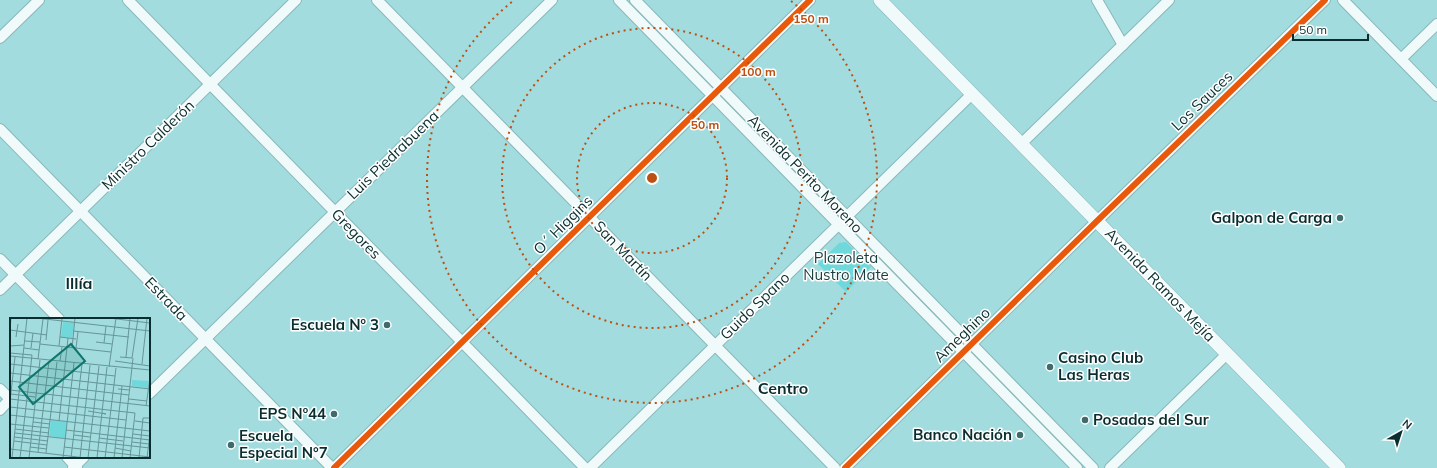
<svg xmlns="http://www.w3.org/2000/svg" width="1437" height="468" viewBox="0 0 1437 468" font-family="Mulish,sans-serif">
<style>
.green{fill:#6fd8db}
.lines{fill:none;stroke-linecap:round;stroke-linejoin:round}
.minor-casing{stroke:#89b8b9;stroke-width:12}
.major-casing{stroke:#89b8b9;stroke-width:14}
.minor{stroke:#f1fafa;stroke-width:10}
.major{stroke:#f1fafa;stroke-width:13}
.cycleway-casing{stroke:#fff;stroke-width:8}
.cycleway{stroke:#e8590c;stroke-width:6}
.ring{fill:none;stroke:#bc5013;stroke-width:2;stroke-dasharray:2 4}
.poi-dot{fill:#3f6b6c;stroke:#fff;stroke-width:1.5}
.labels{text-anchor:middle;stroke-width:3;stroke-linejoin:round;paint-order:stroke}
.street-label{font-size:15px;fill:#0a2e2f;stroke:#fff}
.poi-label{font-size:15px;font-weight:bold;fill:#0a2e2f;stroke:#fff;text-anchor:end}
.park-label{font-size:15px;fill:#1c3d3e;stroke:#fff}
.neighbourhood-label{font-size:16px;font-weight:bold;fill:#0a2e2f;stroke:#fff}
.inset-road{fill:none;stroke:#659698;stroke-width:1}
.view{fill:#0f766e;fill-opacity:0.15;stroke:#0f766e;stroke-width:2}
.inset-edge{fill:none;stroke:#0a2e2f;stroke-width:2}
.centre{fill:#bc5013;stroke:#fff;stroke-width:2}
.ring-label{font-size:12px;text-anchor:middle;font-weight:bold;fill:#bc5013;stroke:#fff;stroke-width:3;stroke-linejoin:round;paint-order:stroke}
</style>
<rect width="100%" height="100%" fill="#a2dcde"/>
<!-- green -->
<path class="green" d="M 846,242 L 871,267 L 846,292 L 818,264 L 839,243 Z"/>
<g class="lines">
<defs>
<g id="minor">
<path d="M 128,0 L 585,468"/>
<path d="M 377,0 L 835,468"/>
<path d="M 619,0 L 1077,468"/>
<path d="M 635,0 L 1093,468"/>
<path d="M 1097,0 L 1123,45"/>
<path d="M 1343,0 L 1437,96"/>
<path d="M 0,38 L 39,0"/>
<path d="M 1401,59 L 1437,24"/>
<path d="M 0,129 L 332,468"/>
<path d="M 1021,144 L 1169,0"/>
<path d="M 0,259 L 59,319"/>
<path d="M 0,290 L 296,0"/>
<path d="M 0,389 L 11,400"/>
<path d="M 149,394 L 552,0"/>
<path d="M 0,410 L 10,399"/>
<path d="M 67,457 L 77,468"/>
<path d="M 73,468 L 84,457"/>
<path d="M 334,468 L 810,0"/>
<path d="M 590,468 L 972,94"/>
<path d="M 845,468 L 1097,221 L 1325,0"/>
<path d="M 1110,468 L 1227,354"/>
</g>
<path id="major" d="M 880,0 L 1339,468"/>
</defs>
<!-- minor casing -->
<use href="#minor" class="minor-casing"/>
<!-- major casing -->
<use href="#major" class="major-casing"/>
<!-- minor -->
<use href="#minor" class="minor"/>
<!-- major -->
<use href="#major" class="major"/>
<defs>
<g id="cycleway">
<path d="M 334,468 L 810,0"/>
<path d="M 845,468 L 1097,221 L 1325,0"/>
</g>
</defs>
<!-- cycleway casing -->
<use href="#cycleway" class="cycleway-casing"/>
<!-- cycleway -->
<use href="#cycleway" class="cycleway"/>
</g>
<!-- distance rings -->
<g class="ring">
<circle cx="652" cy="178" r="75"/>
<circle cx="652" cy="178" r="150"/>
<path d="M791 1A225 225 0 1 1 513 1"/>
</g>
<!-- markers -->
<g class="poi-dot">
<circle cx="1340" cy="218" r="4"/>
<circle cx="387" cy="325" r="4"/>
<circle cx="1050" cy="367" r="4"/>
<circle cx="334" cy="414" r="4"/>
<circle cx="1085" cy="420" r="4"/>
<circle cx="1020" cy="435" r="4"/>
<circle cx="231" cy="445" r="4"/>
</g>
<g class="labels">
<!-- street labels -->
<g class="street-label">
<text transform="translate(1202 101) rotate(-44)" y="5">Los Sauces</text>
<text transform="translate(148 145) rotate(-44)" y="5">Ministro Calderón</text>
<text transform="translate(393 155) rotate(-44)" y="5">Luis Piedrabuena</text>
<text transform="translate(805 174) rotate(46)" y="5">Avenida Perito Moreno</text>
<text transform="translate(563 225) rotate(-45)" y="5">O´ Higgins</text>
<text transform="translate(356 234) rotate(46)" y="5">Gregores</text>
<text transform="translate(623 251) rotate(46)" y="5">San Martín</text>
<text transform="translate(1160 285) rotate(46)" y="5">Avenida Ramos Mejía</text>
<text transform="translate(166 299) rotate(46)" y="5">Estrada</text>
<text transform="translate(755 306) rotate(-44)" y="5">Guido Spano</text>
<text transform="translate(962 335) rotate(-44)" y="5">Ameghino</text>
</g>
<!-- poi labels -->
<g class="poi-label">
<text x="1332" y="223">Galpon de Carga</text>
<text x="379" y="330">Escuela Nº 3</text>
<text x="1058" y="363" text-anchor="start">Casino Club<tspan x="1058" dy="17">Las Heras</tspan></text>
<text x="326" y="419">EPS Nº44</text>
<text x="1093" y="425" text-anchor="start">Posadas del Sur</text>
<text x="1012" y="440">Banco Nación</text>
<text x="239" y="441" text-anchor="start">Escuela<tspan x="239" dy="17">Especial N°7</tspan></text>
</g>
<!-- park labels -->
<g class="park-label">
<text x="846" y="263">Plazoleta<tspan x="846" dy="17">Nustro Mate</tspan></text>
</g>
<!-- neighbourhood labels -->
<g class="neighbourhood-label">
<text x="79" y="289">Illía</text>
<text x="783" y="394">Centro</text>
</g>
</g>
<!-- overview -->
<g transform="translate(10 318)">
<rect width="140" height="140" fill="#a2dcde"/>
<path d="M 53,4 L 64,5 L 62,20 L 51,19 ZM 122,62 L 139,63 L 138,70 L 122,68 ZM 41,102 L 57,104 L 55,120 L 39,118 Z" fill="#6fd8db"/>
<path class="inset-road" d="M 26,0 L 140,13M 99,0 L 140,5M 0,12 L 37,17M 0,12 L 1,0M 63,13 L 119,19M 6,19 L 8,6M 50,19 L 66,21M 36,22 L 38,2M 15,23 L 30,24M 86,24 L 102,26M 94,25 L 96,8M 30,26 L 101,34M 0,28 L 14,27M 49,28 L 52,0M 14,30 L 29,32M 21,30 L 23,15M 62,30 L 65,0M 66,30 L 68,14M 0,35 L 22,37 L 10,140M 0,38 L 140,52M 110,39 L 122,40M 116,39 L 120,0M 122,40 L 128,0M 28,41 L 33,1M 50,43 L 52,29M 105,43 L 140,48M 0,46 L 105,58M 132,46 L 137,0M 99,49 L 106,0M 0,55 L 140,71M 0,63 L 119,77M 108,71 L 120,72M 0,72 L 140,88M 1,76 L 25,79M 0,81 L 125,95 L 120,140M 119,81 L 137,83M 0,83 L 5,39M 136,88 L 140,60M 0,89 L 116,102M 78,93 L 96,96 L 92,95M 0,97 L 140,113M 49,103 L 58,20M 125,103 L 140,105M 23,104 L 40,106M 0,106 L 39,110M 5,111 L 39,115M 56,112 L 140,122M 5,115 L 140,130M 123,116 L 140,118M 64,117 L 80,119M 4,119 L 38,123M 89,120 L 113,123M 4,123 L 37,127M 122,124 L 139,126M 20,129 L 37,131M 54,129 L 140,139M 105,130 L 121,133M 0,131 L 76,140M 28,134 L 39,43M 36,135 L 47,44M 2,140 L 17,0M 19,140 L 30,42M 53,140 L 64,45M 61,140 L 72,46M 70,140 L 80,47M 78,140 L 89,48M 87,140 L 97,49M 95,140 L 106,50M 104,140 L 112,68M 112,140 L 123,40M 129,140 L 133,100 L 140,100M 137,140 L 140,115"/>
<path class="view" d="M 61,26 L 75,43 L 23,86 L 9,69 Z"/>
<rect width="140" height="140" class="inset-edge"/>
</g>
<circle cx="652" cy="178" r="6" class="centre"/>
<g class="ring-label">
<text x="811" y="23">150 m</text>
<text x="758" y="76">100 m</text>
<text x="705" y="129">50 m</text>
</g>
<!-- north arrow -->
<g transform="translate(1401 432) rotate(39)" stroke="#ffffff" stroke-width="3" paint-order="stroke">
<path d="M0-3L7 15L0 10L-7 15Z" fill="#0a2e2f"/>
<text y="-6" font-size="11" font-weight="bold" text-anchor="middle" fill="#0a2e2f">N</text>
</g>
<!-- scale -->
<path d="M1293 34v6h75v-6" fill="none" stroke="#0a2e2f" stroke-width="2"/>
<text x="1299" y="34" font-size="12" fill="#0a2e2f" stroke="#ffffff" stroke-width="3" paint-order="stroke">50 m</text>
</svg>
